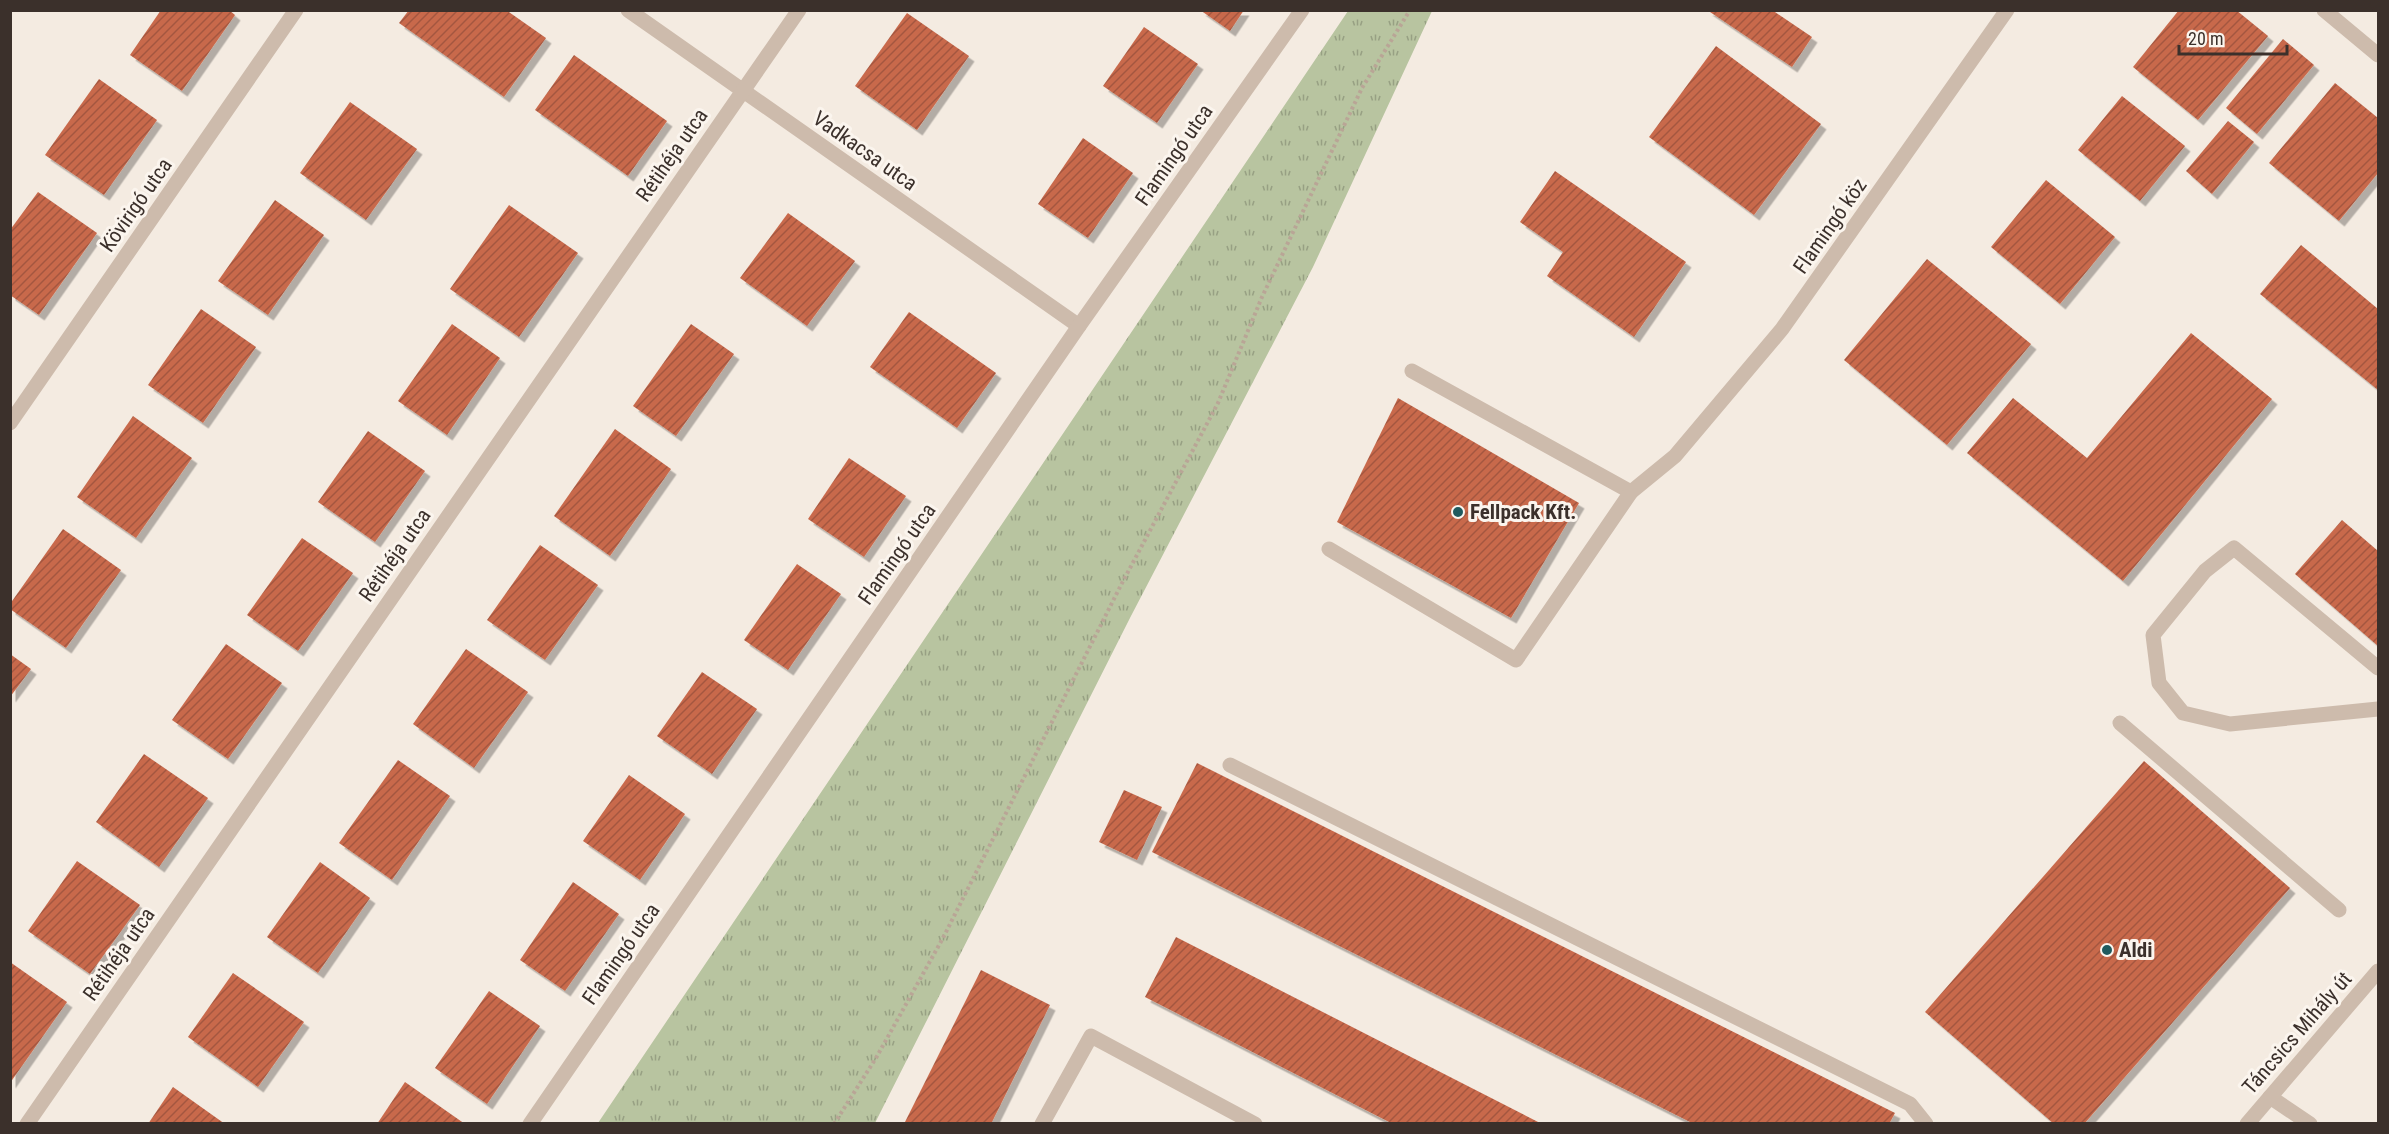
<svg xmlns="http://www.w3.org/2000/svg" width="2389" height="1134" viewBox="0 0 2389 1134" font-family="'Roboto Condensed',sans-serif">
<style>
.grass{fill:url(#grass-tufts)}
.building{fill:url(#building-hatch);filter:url(#shadow)}
.lines{fill:none;stroke-linecap:round;stroke-linejoin:round}
.path{stroke:#b9a596;stroke-width:4;stroke-dasharray:3 3;stroke-linecap:butt}
.minor{stroke:#cdbbac;stroke-width:15}
.poi-dot{fill:#1f5a5e;stroke:#fbf5ee;stroke-width:2}
.labels{text-anchor:middle;stroke-width:6;stroke-linejoin:round;paint-order:stroke}
.street-label{font-size:21px;fill:#3b302b;stroke:#fbf5ee}
.poi-label{font-size:21px;font-weight:bold;fill:#3b302b;stroke:#fbf5ee;text-anchor:start}
</style>
<defs>
<pattern id="grass-tufts" width="24" height="20" patternUnits="userSpaceOnUse" patternTransform="scale(1.5)"><rect width="24" height="20" fill="#b8c4a0"/><path d="M3 7l-1-3M5 7V3M7 7l1-3M15 17l-1-3M17 17v-4M19 17l1-3" fill="none" stroke="#97a083"/></pattern>
<pattern id="building-hatch" width="6" height="6" patternUnits="userSpaceOnUse" patternTransform="scale(1.5)"><rect width="6" height="6" fill="#c8694b"/><path d="M-1 1l2-2M0 6l6-6M5 7l2-2" fill="none" stroke="#a4573f"/></pattern>
<filter id="shadow"><feDropShadow dx="5.5" dy="5.5" stdDeviation="0" flood-color="#0004"/></filter>
</defs>
<rect width="100%" height="100%" fill="#f4ebe1"/>
<!-- grass -->
<path class="grass" d="M 1348,11 L 1432,11 L 1313,267 L 1131,616 L 875,1123 L 598,1123 Z"/>
<!-- building -->
<g class="building">
<path d="M 161,10 L 229,10 L 235,15 L 182,91 L 130,55 Z"/>
<path d="M 409,10 L 506,10 L 546,38 L 504,97 L 399,23 Z"/>
<path d="M 1200,10 L 1244,10 L 1230,31 Z"/>
<path d="M 1707,10 L 1772,10 L 1812,37 L 1792,67 Z"/>
<path d="M 2179,10 L 2236,10 L 2268,36 L 2198,120 L 2133,67 Z"/>
<path d="M 907,13 L 969,56 L 917,130 L 855,86 Z"/>
<path d="M 1144,27 L 1198,64 L 1157,123 L 1103,86 Z"/>
<path d="M 2283,39 L 2314,65 L 2257,134 L 2226,108 Z"/>
<path d="M 1716,46 L 1821,124 L 1754,215 L 1649,137 Z"/>
<path d="M 574,55 L 667,121 L 628,176 L 535,110 Z"/>
<path d="M 99,79 L 157,120 L 104,195 L 45,155 Z"/>
<path d="M 2335,83 L 2378,118 L 2378,173 L 2339,221 L 2269,163 Z"/>
<path d="M 2122,96 L 2185,146 L 2140,201 L 2078,150 Z"/>
<path d="M 350,102 L 417,149 L 366,220 L 300,173 Z"/>
<path d="M 2228,121 L 2254,142 L 2212,194 L 2186,171 Z"/>
<path d="M 1083,138 L 1133,173 L 1088,238 L 1038,204 Z"/>
<path d="M 1555,171 L 1686,262 L 1634,337 L 1547,276 L 1563,252 L 1520,222 Z"/>
<path d="M 2046,180 L 2115,237 L 2060,304 L 1991,247 Z"/>
<path d="M 38,192 L 97,233 L 39,315 L 10,295 L 10,230 Z"/>
<path d="M 275,200 L 324,235 L 268,315 L 218,281 Z"/>
<path d="M 509,205 L 578,253 L 519,337 L 450,289 Z"/>
<path d="M 788,213 L 855,261 L 807,326 L 740,278 Z"/>
<path d="M 2301,245 L 2378,309 L 2378,390 L 2260,294 Z"/>
<path d="M 1927,259 L 2031,344 L 1947,445 L 1844,360 Z"/>
<path d="M 201,309 L 256,347 L 203,423 L 148,385 Z"/>
<path d="M 909,312 L 996,373 L 957,428 L 870,367 Z"/>
<path d="M 452,324 L 500,358 L 447,435 L 398,401 Z"/>
<path d="M 691,324 L 734,354 L 676,436 L 633,406 Z"/>
<path d="M 2191,333 L 2272,399 L 2123,581 L 1967,453 L 2013,398 L 2087,458 Z"/>
<path d="M 1398,398 L 1579,503 L 1511,618 L 1337,522 Z"/>
<path d="M 133,416 L 192,458 L 136,538 L 77,497 Z"/>
<path d="M 615,429 L 671,469 L 610,556 L 554,516 Z"/>
<path d="M 368,431 L 425,471 L 375,542 L 318,502 Z"/>
<path d="M 849,458 L 906,496 L 864,557 L 808,519 Z"/>
<path d="M 2342,520 L 2378,551 L 2378,646 L 2295,574 Z"/>
<path d="M 63,529 L 121,570 L 66,648 L 10,609 L 10,604 Z"/>
<path d="M 302,538 L 353,573 L 298,651 L 247,615 Z"/>
<path d="M 540,545 L 598,585 L 545,660 L 487,620 Z"/>
<path d="M 797,564 L 841,594 L 788,670 L 744,640 Z"/>
<path d="M 226,644 L 282,683 L 228,759 L 172,720 Z"/>
<path d="M 466,649 L 528,692 L 474,768 L 413,724 Z"/>
<path d="M 10,654 L 31,669 L 10,697 Z"/>
<path d="M 702,672 L 757,709 L 712,774 L 657,736 Z"/>
<path d="M 144,754 L 208,798 L 159,867 L 96,822 Z"/>
<path d="M 398,760 L 450,796 L 392,880 L 339,843 Z"/>
<path d="M 2144,761 L 2290,888 L 2084,1124 L 2054,1124 L 1925,1012 Z"/>
<path d="M 1197,763 L 1895,1113 L 1889,1124 L 1694,1124 L 1152,852 Z"/>
<path d="M 629,775 L 685,814 L 640,880 L 583,841 Z"/>
<path d="M 1124,790 L 1162,807 L 1137,860 L 1099,842 Z"/>
<path d="M 77,861 L 140,905 L 90,974 L 28,931 Z"/>
<path d="M 320,862 L 370,898 L 318,973 L 267,937 Z"/>
<path d="M 573,882 L 619,914 L 565,991 L 520,960 Z"/>
<path d="M 1176,937 L 1542,1124 L 1393,1124 L 1145,997 Z"/>
<path d="M 10,962 L 67,1002 L 10,1083 Z"/>
<path d="M 981,970 L 1050,1005 L 991,1124 L 904,1124 Z"/>
<path d="M 233,973 L 304,1022 L 258,1087 L 188,1037 Z"/>
<path d="M 489,991 L 540,1026 L 487,1104 L 435,1068 Z"/>
<path d="M 405,1082 L 465,1124 L 377,1124 Z"/>
<path d="M 173,1087 L 225,1124 L 148,1124 Z"/>
</g>
<g class="lines">
<!-- path -->
<path class="path" d="M 834,1124 L 876,1058 L 943,938 L 1121,585 L 1218,403 L 1262,297 L 1362,88 L 1410,10"/>
<!-- minor -->
<g class="minor">
<path d="M 628,10 L 1079,326"/>
<path d="M 2324,10 L 2378,55"/>
<path d="M 1412,371 L 1631,492"/>
<path d="M 10,423 L 296,10"/>
<path d="M 1329,549 L 1516,660 L 1631,492 L 1675,456 L 1782,329 L 2007,10"/>
<path d="M 2378,668 L 2234,548 L 2205,571 L 2153,635 L 2159,683 L 2183,713 L 2230,724 L 2378,709"/>
<path d="M 2120,723 L 2339,910"/>
<path d="M 1230,765 L 1910,1104 L 1926,1124"/>
<path d="M 2270,1097 L 2310,1124"/>
<path d="M 27,1124 L 799,10"/>
<path d="M 530,1124 L 1079,326 L 1302,10"/>
<path d="M 1042,1124 L 1091,1036 L 1255,1124"/>
<path d="M 2247,1124 L 2378,971"/>
</g>
</g>
<!-- markers -->
<g class="poi-dot">
<circle cx="1458" cy="512" r="6"/>
<circle cx="2107" cy="950" r="6"/>
</g>
<g class="labels">
<!-- street labels -->
<g class="street-label">
<text transform="translate(865 151) rotate(35)" y="7">Vadkacsa utca</text>
<text transform="translate(672 155) rotate(-55)" y="7">Rétihéja utca</text>
<text transform="translate(1174 155) rotate(-55)" y="7">Flamingó utca</text>
<text transform="translate(136 205) rotate(-55)" y="7">Kövirigó utca</text>
<text transform="translate(1830 226) rotate(-55)" y="7">Flamingó köz</text>
<text transform="translate(897 554) rotate(-55)" y="7">Flamingó utca</text>
<text transform="translate(395 555) rotate(-55)" y="7">Rétihéja utca</text>
<text transform="translate(119 954) rotate(-55)" y="7">Rétihéja utca</text>
<text transform="translate(621 954) rotate(-55)" y="7">Flamingó utca</text>
<text transform="translate(2297 1033) rotate(-49)" y="7">Táncsics Mihály út</text>
</g>
<!-- poi labels -->
<g class="poi-label">
<text x="1470" y="519">Fellpack Kft.</text>
<text x="2119" y="957">Aldi</text>
</g>
</g>
<!-- border -->
<rect width="2389" height="1134" fill="none" stroke="#3b302b" stroke-width="24"/>
<!-- scale -->
<path d="M2179 45v9h108v-9" fill="none" stroke="#3b302b" stroke-width="3"/>
<text x="2188" y="45" font-size="18" fill="#3b302b" stroke="#fbf5ee" stroke-width="4.5" paint-order="stroke">20 m</text>
</svg>
